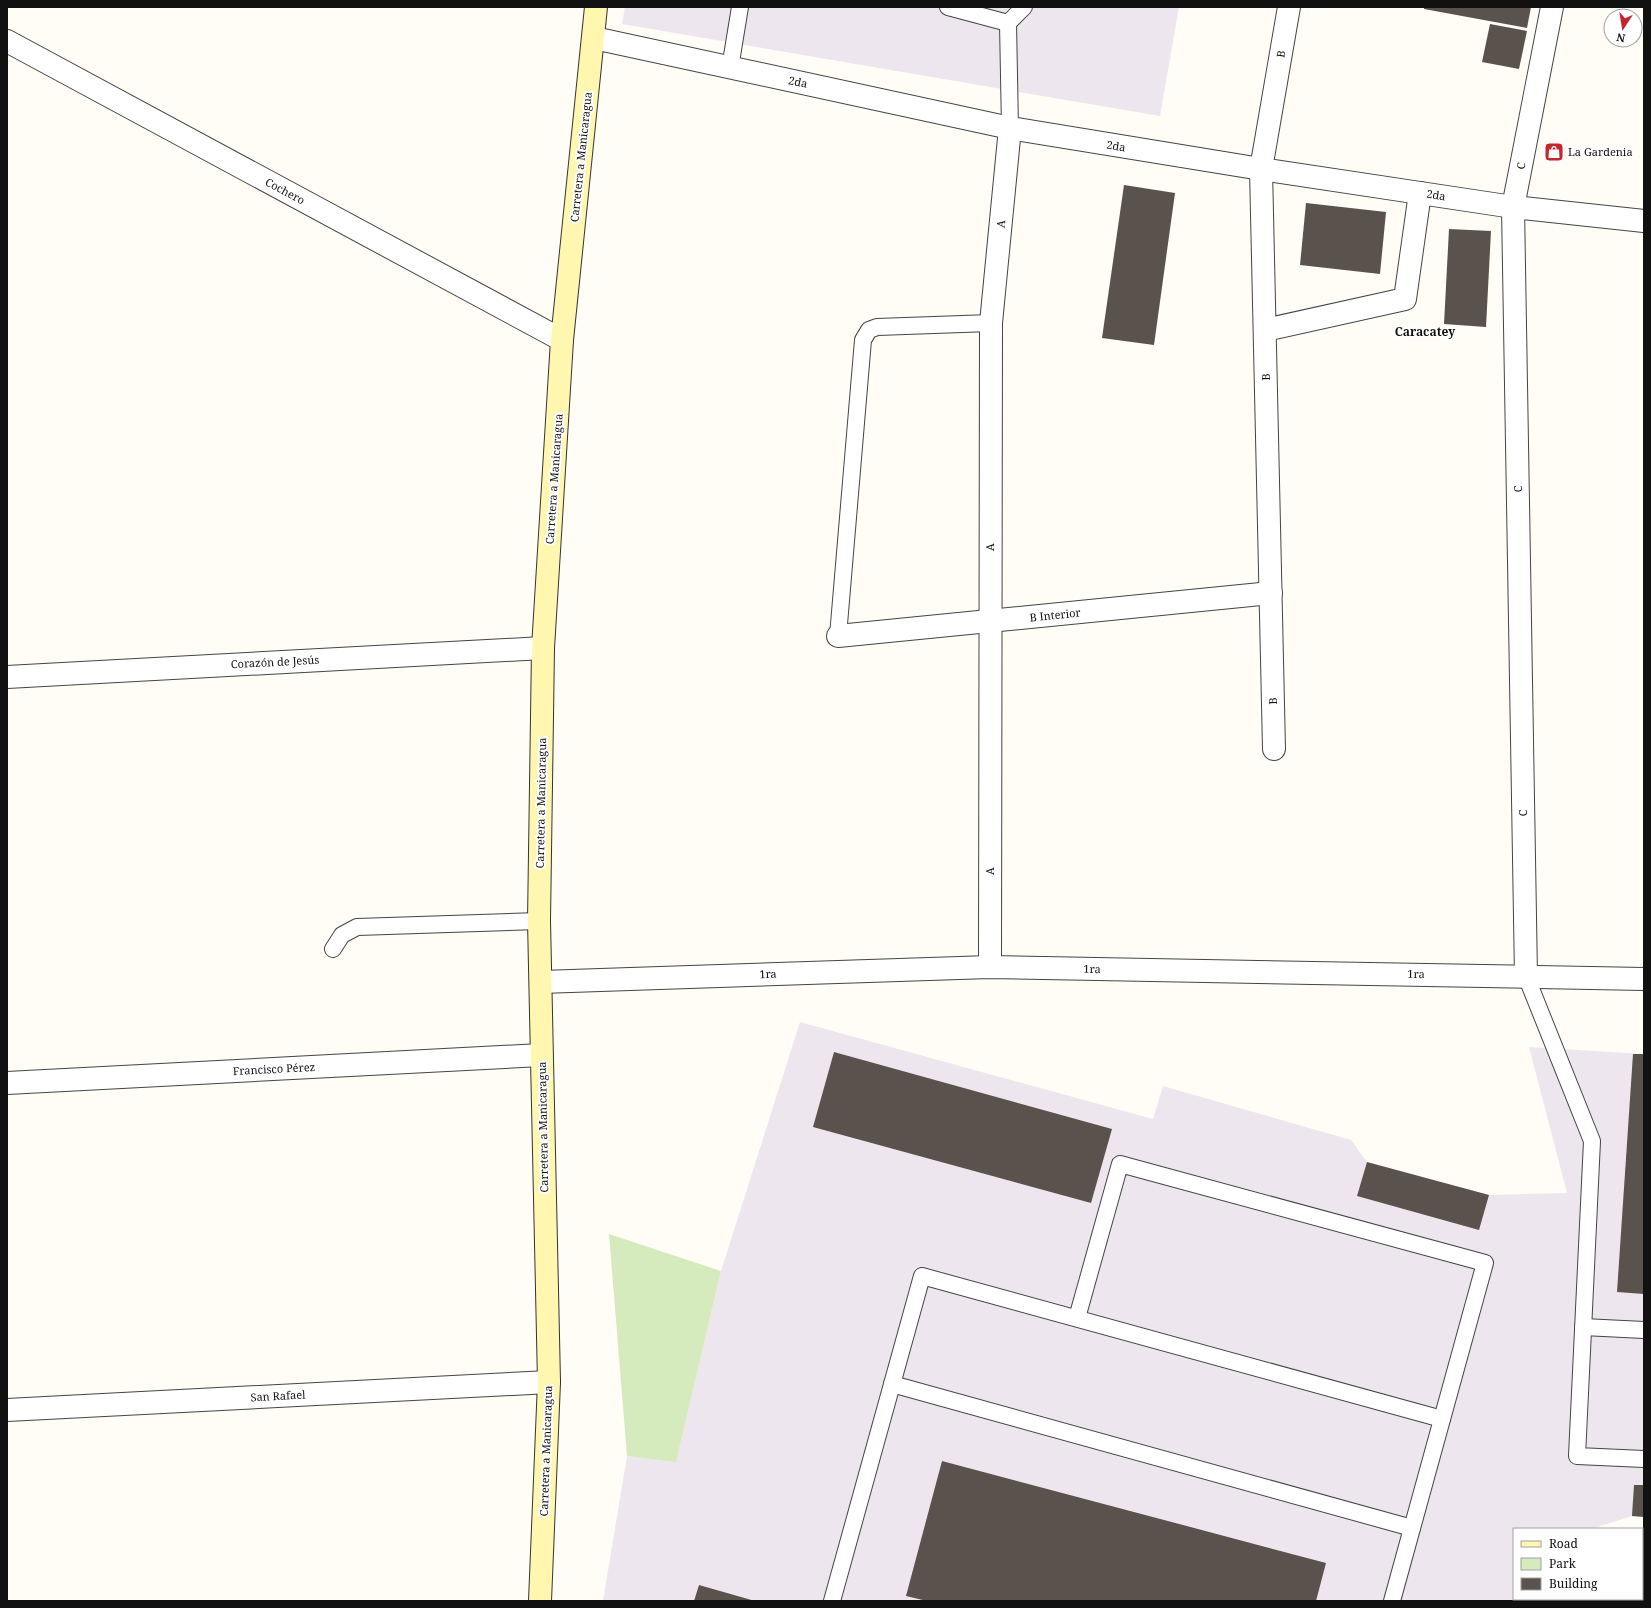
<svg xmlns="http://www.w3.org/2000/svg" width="1651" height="1608" viewBox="0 0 1651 1608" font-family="'Noto Serif',serif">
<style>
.industrial{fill:#eee6ef}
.green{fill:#d5ebbd}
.building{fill:#5a524d}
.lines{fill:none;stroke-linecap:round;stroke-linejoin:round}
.service-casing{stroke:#444;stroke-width:18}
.minor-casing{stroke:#444;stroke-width:24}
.secondary-casing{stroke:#333;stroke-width:24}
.service{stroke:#fff;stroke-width:16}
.minor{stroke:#fff;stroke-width:22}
.secondary{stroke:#fff6b0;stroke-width:22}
.labels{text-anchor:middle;stroke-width:4;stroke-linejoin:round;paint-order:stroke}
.street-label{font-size:11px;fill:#111;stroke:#fff}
.poi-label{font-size:11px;fill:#111;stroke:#fff;text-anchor:start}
.neighbourhood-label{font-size:12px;font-weight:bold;fill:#111;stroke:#fff}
</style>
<rect width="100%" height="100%" fill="#fffdf5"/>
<!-- industrial -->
<g class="industrial">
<path d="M 625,7 L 1179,7 L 1160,116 L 622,24 Z"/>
<path d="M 800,1022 L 1153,1119 L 1163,1086 L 1351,1140 L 1367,1162 L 1489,1195 L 1567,1193 L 1529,1047 L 1644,1054 L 1644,1517 L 1632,1516 L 1591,1529 L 1514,1529 L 1514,1599 L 1531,1599 L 1530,1601 L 603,1601 L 627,1456 L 676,1461 L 721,1271 Z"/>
</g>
<!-- green -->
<path class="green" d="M 609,1234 L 721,1271 L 676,1462 L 627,1456 Z"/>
<!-- building -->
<g class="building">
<path d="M 1424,7 L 1531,7 L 1527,28 L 1424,9 Z"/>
<path d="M 1490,24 L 1527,31 L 1519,69 L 1482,62 Z"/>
<path d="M 1124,185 L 1175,193 L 1154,345 L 1102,338 Z"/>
<path d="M 1306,203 L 1386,212 L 1380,274 L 1300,265 Z"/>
<path d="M 1449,229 L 1491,231 L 1486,327 L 1444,324 Z"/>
<path d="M 834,1052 L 1112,1129 L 1091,1203 L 813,1127 Z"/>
<path d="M 1633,1054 L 1644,1054 L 1644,1294 L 1617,1292 Z"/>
<path d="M 1367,1162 L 1489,1195 L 1479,1230 L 1357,1196 Z"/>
<path d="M 942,1461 L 1326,1563 L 1316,1601 L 927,1601 L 906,1596 Z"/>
<path d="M 1634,1485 L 1644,1485 L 1644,1517 L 1632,1516 Z"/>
<path d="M 699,1585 L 755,1601 L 694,1601 Z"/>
</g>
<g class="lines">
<defs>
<g id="service">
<path d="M 948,7 L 1008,23 L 1024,7"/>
<path d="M 1008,23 L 1010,128"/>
<path d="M 730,68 L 740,7"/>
<path d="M 838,636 L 863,340 L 869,330 L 877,327 L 991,323"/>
<path d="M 333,949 L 342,935 L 357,927 L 539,921"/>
<path d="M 1526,976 L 1592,1141 L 1577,1456 L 1644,1459"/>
<path d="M 1077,1318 L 1120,1164 L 1485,1263 L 1392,1601"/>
<path d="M 1583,1327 L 1644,1330"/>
<path d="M 892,1384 L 1412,1528"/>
<path d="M 832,1601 L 922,1276 L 1442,1419"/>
</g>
<g id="minor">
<path d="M 594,38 L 1010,128 L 1261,169 L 1513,207 L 1644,221"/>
<path d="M 7,41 L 562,340"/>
<path d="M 1265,330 L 1405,299 L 1420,193"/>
<path d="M 838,636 L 1271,593"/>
<path d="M 7,677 L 543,648"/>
<path d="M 1274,749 L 1261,169 L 1289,7"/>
<path d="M 990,967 L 991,323 L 1010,128"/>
<path d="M 1526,976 L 1513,207 L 1552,7"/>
<path d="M 541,982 L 990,967 L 1644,979"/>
<path d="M 7,1083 L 541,1055"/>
<path d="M 7,1410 L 549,1382"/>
</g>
<path id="secondary" d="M 540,1601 L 549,1382 L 539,921 L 543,648 L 562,340 L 596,7"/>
</defs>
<!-- service casing -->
<use href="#service" class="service-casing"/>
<!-- minor casing -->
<use href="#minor" class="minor-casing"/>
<!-- secondary casing -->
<use href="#secondary" class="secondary-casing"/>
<!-- service -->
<use href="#service" class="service"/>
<!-- minor -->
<use href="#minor" class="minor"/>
<!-- secondary -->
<use href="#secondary" class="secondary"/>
</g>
<!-- icons -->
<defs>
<symbol id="shop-square" viewBox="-11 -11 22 22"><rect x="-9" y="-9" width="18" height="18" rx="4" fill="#c4262e" stroke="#fff"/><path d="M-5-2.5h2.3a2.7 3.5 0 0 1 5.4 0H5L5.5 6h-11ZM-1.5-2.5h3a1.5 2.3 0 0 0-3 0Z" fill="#fff"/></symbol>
</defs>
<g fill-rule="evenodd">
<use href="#shop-square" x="1543" y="141" width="22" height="22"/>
</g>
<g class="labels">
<!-- street labels -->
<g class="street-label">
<text transform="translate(1281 54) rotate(-80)" y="4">B</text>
<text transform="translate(798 82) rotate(12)" y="4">2da</text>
<text transform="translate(1116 146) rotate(9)" y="4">2da</text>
<text transform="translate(581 157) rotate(-84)" y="4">Carretera a Manicaragua</text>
<text transform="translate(1521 166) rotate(-79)" y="4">C</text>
<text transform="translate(285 191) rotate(28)" y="4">Cochero</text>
<text transform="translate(1436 195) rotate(9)" y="4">2da</text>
<text transform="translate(1001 224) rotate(-84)" y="4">A</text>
<text transform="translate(1266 377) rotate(-91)" y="4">B</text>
<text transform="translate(554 479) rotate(-86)" y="4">Carretera a Manicaragua</text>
<text transform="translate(1518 489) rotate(-91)" y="4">C</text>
<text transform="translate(990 547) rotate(-90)" y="4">A</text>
<text transform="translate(1055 615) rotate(-6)" y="4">B Interior</text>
<text transform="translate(275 662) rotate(-3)" y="4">Corazón de Jesús</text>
<text transform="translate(1273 701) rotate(-91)" y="4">B</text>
<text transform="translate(541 803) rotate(-89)" y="4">Carretera a Manicaragua</text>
<text transform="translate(1523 813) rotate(-91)" y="4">C</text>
<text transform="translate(990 871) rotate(-90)" y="4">A</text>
<text transform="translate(1092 969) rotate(1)" y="4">1ra</text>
<text transform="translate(768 974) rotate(-2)" y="4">1ra</text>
<text transform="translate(1416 974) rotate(1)" y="4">1ra</text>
<text transform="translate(274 1069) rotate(-3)" y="4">Francisco Pérez</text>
<text transform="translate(543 1127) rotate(-91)" y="4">Carretera a Manicaragua</text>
<text transform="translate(278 1396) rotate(-3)" y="4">San Rafael</text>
<text transform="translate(546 1451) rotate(-88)" y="4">Carretera a Manicaragua</text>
</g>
<!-- poi labels -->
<g class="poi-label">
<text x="1568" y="156">La Gardenia</text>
</g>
<!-- neighbourhood labels -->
<g class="neighbourhood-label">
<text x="1425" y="336">Caracatey</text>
</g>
</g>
<!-- border -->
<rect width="1651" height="1608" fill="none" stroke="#111111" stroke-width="16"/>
<!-- legend -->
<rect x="1513" y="1528" width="130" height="72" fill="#ffffff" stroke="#a0a0a0"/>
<rect x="1521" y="1541" width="20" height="6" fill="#fff6b0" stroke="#a0a0a0"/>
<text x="1549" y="1548" font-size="12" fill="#111111">Road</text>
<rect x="1521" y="1558" width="20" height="12" fill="#d5ebbd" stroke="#a0a0a0"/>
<text x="1549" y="1568" font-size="12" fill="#111111">Park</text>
<rect x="1521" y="1578" width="20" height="12" fill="#5a524d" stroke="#a0a0a0"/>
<text x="1549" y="1588" font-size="12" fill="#111111">Building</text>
<!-- north arrow -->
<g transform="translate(1623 28) rotate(192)"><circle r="19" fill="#ffffff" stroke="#a0a0a0"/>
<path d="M0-3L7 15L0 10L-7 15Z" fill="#c4262e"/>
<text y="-6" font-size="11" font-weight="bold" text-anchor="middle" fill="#111111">N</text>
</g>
</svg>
